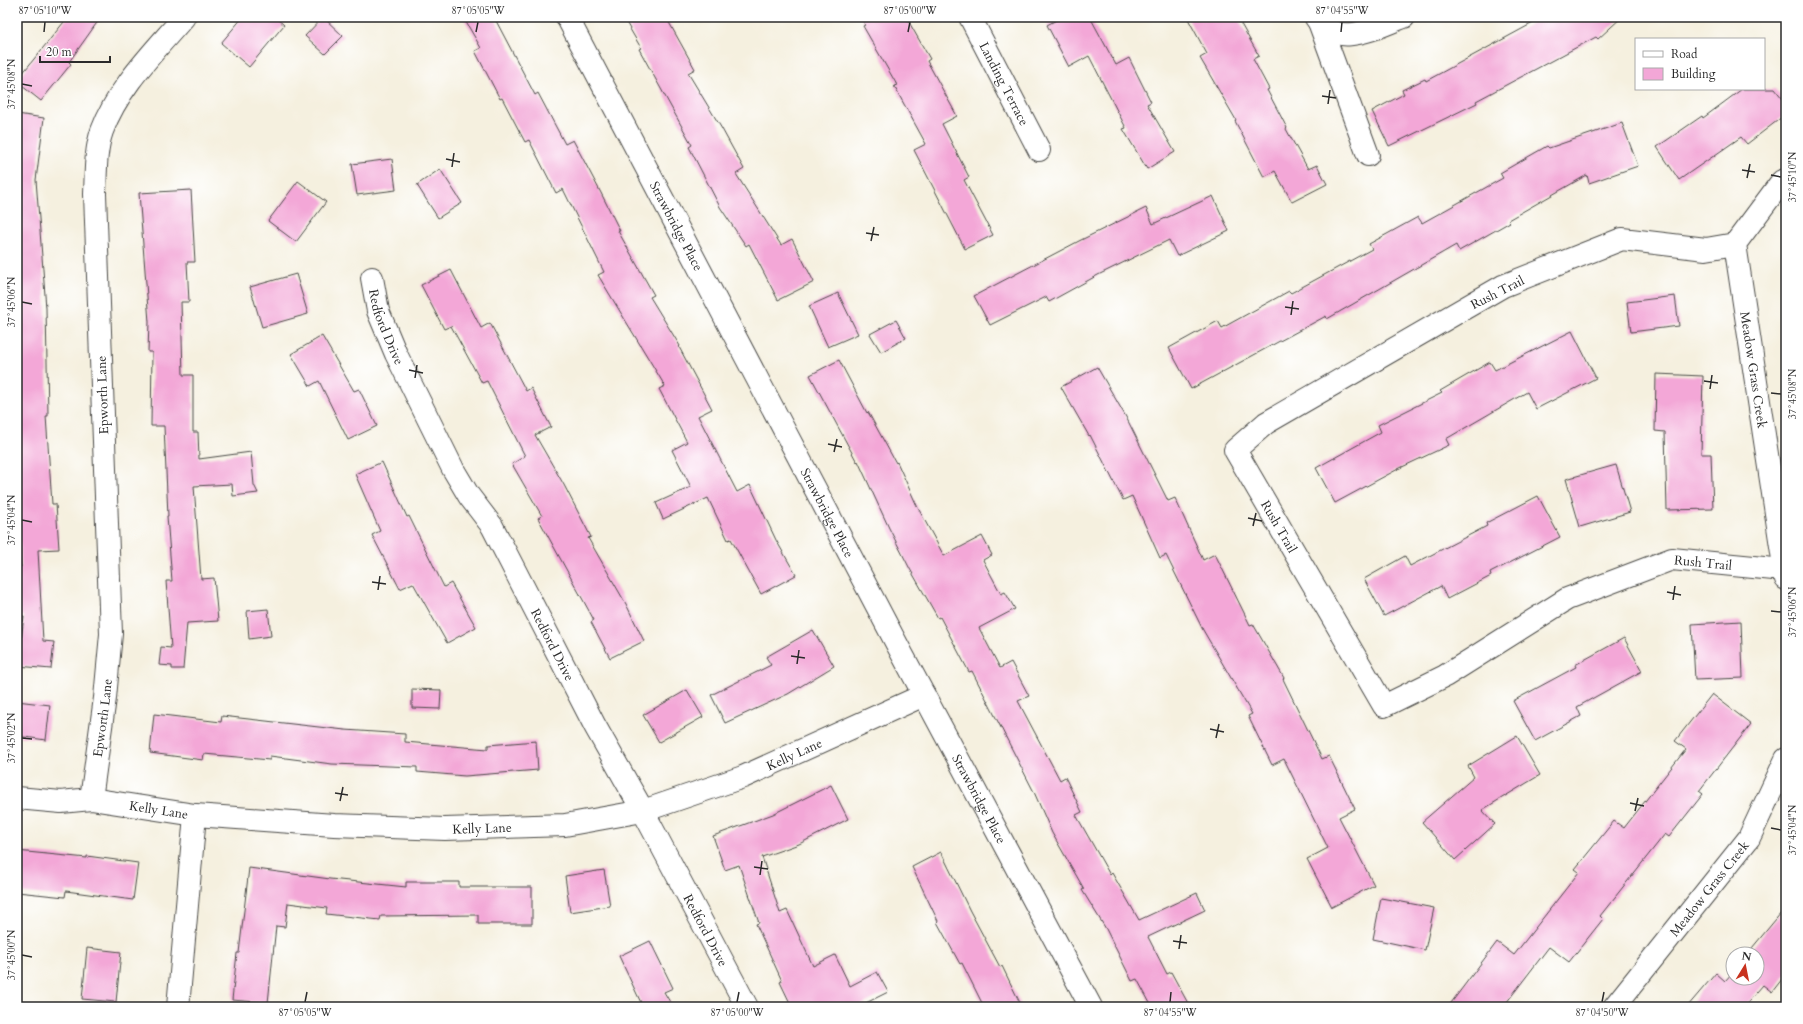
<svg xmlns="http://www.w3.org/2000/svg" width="1803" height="1024" viewBox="0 0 1803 1024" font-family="Cardo,serif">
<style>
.building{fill:#f3a7d7}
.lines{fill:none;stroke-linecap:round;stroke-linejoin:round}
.street-casing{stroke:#494946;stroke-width:24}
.street{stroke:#fff;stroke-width:22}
.ticks{fill:none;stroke:#2b2b2b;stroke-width:1.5}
.labels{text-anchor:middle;stroke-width:3.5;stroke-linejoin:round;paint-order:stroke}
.street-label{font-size:13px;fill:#2b2b2b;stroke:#fff}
.neatline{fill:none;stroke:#2b2b2b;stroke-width:1.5}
.ticks-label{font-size:10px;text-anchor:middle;fill:#2b2b2b}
</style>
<rect width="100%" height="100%" fill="#fff"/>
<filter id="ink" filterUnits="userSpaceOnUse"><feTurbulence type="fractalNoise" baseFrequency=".025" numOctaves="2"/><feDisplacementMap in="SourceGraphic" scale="8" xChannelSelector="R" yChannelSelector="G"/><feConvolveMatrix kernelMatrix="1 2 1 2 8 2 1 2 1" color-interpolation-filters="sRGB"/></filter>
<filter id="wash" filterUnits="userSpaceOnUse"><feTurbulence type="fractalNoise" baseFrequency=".012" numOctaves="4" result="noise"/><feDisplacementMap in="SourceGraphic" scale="16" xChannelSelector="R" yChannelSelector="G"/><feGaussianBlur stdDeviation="0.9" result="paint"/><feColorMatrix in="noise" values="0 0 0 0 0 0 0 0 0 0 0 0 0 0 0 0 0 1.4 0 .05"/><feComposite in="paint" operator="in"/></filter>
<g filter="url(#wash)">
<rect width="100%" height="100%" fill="#f5f0df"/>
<g id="blocks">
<!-- building -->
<g class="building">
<path d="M 68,17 L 101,17 L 69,62 L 71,64 L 41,101 L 17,82 L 17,80 Z"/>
<path d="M 243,17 L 275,17 L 284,25 L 249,67 L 221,43 Z"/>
<path d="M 323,17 L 343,36 L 325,54 L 305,36 Z"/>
<path d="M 463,17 L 494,17 L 535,95 L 538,93 L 565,144 L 573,140 L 601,193 L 620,231 L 618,231 L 654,295 L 650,297 L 680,346 L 679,347 L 712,409 L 698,416 L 737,492 L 750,485 L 776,540 L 796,575 L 761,594 L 731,539 L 728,540 L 708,498 L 663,519 L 656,503 L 691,487 L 672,450 L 687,442 L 659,389 L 665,386 L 598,275 L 604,272 L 563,189 L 556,193 L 529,140 L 525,142 L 502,98 L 500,99 L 475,51 L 481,48 Z"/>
<path d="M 623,17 L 666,17 L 695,69 L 688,73 L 722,129 L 744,169 L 736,174 L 781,245 L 792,239 L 814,282 L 778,300 L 749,244 L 746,246 L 720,207 L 689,147 L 692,145 L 639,49 L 641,48 Z"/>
<path d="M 861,17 L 906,17 L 930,59 L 927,61 L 957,116 L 942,124 L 969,177 L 964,180 L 993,235 L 965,249 L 914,150 L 926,144 L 894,86 L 897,85 L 863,26 L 865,25 Z"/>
<path d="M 1062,17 L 1090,17 L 1116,65 L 1129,58 L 1151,102 L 1147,104 L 1175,152 L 1147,169 L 1123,129 L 1126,128 L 1089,56 L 1069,67 L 1047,25 Z"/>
<path d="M 1187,17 L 1237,17 L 1259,56 L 1253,59 L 1269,89 L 1267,90 L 1287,128 L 1286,129 L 1308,169 L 1317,165 L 1327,184 L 1292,202 L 1275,171 L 1264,177 L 1235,121 L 1236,120 L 1200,58 L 1207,54 Z"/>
<path d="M 1544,17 L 1622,17 L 1598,39 L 1596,37 L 1476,101 L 1477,103 L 1389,146 L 1372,111 L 1404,94 L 1402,90 L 1425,79 L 1426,81 Z"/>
<path d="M 1742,89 L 1775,89 L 1786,103 L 1786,114 L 1747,144 L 1741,137 L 1679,180 L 1657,147 L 1702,116 L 1703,118 Z"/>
<path d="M 17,114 L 44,118 L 36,180 L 46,308 L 48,416 L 46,416 L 52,504 L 56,504 L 59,549 L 38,550 L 43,641 L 54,642 L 51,669 L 18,666 L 24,616 L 17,617 L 17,567 L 21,567 L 17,505 Z"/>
<path d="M 1622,123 L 1638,166 L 1589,183 L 1587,175 L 1508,220 L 1510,222 L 1459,251 L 1456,245 L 1327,319 L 1326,316 L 1191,389 L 1169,348 L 1218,321 L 1222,328 L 1289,291 L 1291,293 L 1372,249 L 1369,244 L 1418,217 L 1422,223 L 1503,178 L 1500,173 L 1547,146 L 1549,148 Z"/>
<path d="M 392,159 L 396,190 L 357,195 L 352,164 Z"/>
<path d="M 440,169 L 462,203 L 438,218 L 417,185 Z"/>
<path d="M 298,181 L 326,202 L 296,242 L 268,221 Z"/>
<path d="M 191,190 L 195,262 L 187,262 L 189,302 L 181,302 L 183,375 L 193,375 L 193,432 L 198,432 L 199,459 L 251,452 L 254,485 L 258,493 L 233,496 L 232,484 L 194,486 L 201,579 L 214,578 L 218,621 L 187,623 L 183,669 L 172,669 L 172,666 L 159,665 L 161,647 L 171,648 L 166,581 L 172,581 L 167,516 L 168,516 L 164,426 L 151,426 L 152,352 L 148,352 L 149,322 L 139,193 Z"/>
<path d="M 1213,196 L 1229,231 L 1177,256 L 1169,240 L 1098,275 L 1049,302 L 1046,297 L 990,325 L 974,296 L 1079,241 L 1146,208 L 1153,224 Z"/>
<path d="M 451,270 L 481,328 L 490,323 L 526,391 L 531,388 L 551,427 L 535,435 L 564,485 L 591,537 L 588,538 L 626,604 L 644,641 L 610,658 L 591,622 L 594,620 L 538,518 L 542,516 L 512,464 L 525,456 L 487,381 L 482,383 L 451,326 L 444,329 L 421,285 Z"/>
<path d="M 296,274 L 308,314 L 262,327 L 250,287 Z"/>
<path d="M 838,293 L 858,334 L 828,347 L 809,306 Z"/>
<path d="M 1675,296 L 1679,326 L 1631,332 L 1627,302 Z"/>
<path d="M 896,320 L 906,338 L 881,352 L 870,334 Z"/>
<path d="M 1572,331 L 1596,378 L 1536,409 L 1527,392 L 1446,439 L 1449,445 L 1400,468 L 1335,503 L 1316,468 L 1381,432 L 1378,425 L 1442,393 L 1440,391 L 1490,362 L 1495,370 Z"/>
<path d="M 322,336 L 354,391 L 359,389 L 377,426 L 348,440 L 319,381 L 310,386 L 291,354 Z"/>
<path d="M 839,360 L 867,413 L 868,412 L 896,463 L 897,462 L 918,508 L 944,556 L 982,536 L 992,555 L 983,560 L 1001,594 L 1005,592 L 1015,609 L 979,628 L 1000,668 L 1011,662 L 1029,696 L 1018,701 L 1060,780 L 1065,777 L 1082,812 L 1076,815 L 1110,875 L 1112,873 L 1139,920 L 1197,893 L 1205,910 L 1148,937 L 1167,974 L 1171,972 L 1190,1007 L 1152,1007 L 1137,979 L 1132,981 L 1106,929 L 1082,890 L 1084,889 L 1052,833 L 1034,792 L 972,671 L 969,672 L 940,617 L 938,618 L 910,569 L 889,528 L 858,461 L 857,462 L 810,375 Z"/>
<path d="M 1097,367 L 1126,417 L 1168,501 L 1175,498 L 1203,560 L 1215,554 L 1250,625 L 1253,624 L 1284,678 L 1283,679 L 1322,759 L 1329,756 L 1355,809 L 1339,817 L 1374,885 L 1332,907 L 1307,859 L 1328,848 L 1284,759 L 1272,765 L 1248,716 L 1252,714 L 1203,630 L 1166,555 L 1160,558 L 1132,496 L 1123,500 L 1090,435 L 1089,436 L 1061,387 Z"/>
<path d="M 1656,374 L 1703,376 L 1701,454 L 1711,454 L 1713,509 L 1667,510 L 1665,432 L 1655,431 Z"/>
<path d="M 382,462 L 407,517 L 409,516 L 444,587 L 451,583 L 476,627 L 447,643 L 413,583 L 400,589 L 372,535 L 380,531 L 355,474 Z"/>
<path d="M 1616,465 L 1630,512 L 1580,527 L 1566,479 Z"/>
<path d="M 1538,496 L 1560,537 L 1490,573 L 1491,576 L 1447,599 L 1441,586 L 1384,616 L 1364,579 L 1405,556 L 1410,566 L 1487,526 L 1486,523 Z"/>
<path d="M 268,609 L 271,636 L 249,639 L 247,611 Z"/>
<path d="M 1741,621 L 1743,678 L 1695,680 L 1692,624 Z"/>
<path d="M 813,630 L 834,666 L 788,694 L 725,723 L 711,695 L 771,665 L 766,657 Z"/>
<path d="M 1624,638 L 1642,671 L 1577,707 L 1581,716 L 1535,741 L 1513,701 L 1576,667 L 1575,665 Z"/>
<path d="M 412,689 L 441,690 L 440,709 L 412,708 Z"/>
<path d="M 687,690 L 703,717 L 659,742 L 643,715 Z"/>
<path d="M 1712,694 L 1751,724 L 1699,791 L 1703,794 L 1669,837 L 1665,834 L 1600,916 L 1603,919 L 1569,962 L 1549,947 L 1503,1007 L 1448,1007 L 1497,942 L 1514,955 L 1579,872 L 1575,869 L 1614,821 L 1624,828 L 1686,749 L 1675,741 Z"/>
<path d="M 17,701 L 50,705 L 46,740 L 17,736 Z"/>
<path d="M 154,714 L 221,722 L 222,716 L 345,730 L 405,734 L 405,742 L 488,749 L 488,745 L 536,741 L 538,770 L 465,776 L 417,772 L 417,767 L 332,764 L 270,756 L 270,760 L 204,754 L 203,760 L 150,753 Z"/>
<path d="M 1517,736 L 1540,775 L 1482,810 L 1495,824 L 1455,860 L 1422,822 L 1474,777 L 1468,766 Z"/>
<path d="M 831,785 L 848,819 L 799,844 L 762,857 L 780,913 L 787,910 L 813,966 L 835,955 L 850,986 L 877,972 L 888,992 L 858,1007 L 792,1007 L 780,982 L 782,981 L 756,924 L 759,923 L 739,865 L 725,870 L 713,836 L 773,814 Z"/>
<path d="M 17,851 L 87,858 L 87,856 L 138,863 L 133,900 L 66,891 L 65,897 L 17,892 Z"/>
<path d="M 941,852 L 970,911 L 1000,967 L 1002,966 L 1022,1007 L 984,1007 L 962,963 L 960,964 L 937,922 L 938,921 L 912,867 Z"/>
<path d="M 249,868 L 330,879 L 406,887 L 406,882 L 459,882 L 459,887 L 532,887 L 532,924 L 478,924 L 478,915 L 381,916 L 380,920 L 326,914 L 327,908 L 288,903 L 285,927 L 276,926 L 268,1003 L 232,1000 L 237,953 L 239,953 Z"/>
<path d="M 604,870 L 610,906 L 570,912 L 565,876 Z"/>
<path d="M 1381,898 L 1434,908 L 1425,950 L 1373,939 Z"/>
<path d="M 1786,907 L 1786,974 L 1772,992 L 1763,985 L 1744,1007 L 1687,1007 L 1716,973 L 1725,981 L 1733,972 L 1733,978 L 1757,978 L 1757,954 L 1747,954 Z"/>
<path d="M 650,941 L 673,988 L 664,992 L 673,1007 L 643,1007 L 619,956 Z"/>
<path d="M 87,948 L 121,952 L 116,1002 L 82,999 Z"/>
</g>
</g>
</g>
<g filter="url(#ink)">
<use href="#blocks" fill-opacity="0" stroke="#494946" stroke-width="1"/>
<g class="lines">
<defs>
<g id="street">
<path id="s1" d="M 567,17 L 901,652 L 1091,1007"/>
<path id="s2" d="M 970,17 L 1039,150"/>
<path d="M 1316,18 C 1338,50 1376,27 1404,17"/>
<path d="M 1319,22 L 1368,155"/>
<path id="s3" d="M 1786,180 L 1782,181 L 1735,244 L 1786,579"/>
<path id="s4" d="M 1735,244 L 1706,249 L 1622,239 L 1503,286 L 1266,423 L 1235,450 L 1384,706 L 1445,676 L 1567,599 L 1672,559 L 1784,570"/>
<path id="s5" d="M 372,278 L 378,311 L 396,354 L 453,469 L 469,496 L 492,526 L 595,726 L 643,811 L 747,1007"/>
<path id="s6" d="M 17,798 L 61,802 L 91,799 L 195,815 L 334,825 L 445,829 L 565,825 L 643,811 L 743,777 L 924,695"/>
<path id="s7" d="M 91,799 L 105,698 L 111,634 L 95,194 C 96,173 95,151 102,131 C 118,87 154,52 184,17"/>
<path d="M 178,1007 L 195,815"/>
<path id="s8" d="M 1614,1007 L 1749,838 L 1786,759"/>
</g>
</defs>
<!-- street casing -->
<use href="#street" class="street-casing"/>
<!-- street -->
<use href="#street" class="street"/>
</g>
</g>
<!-- ticks -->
<path class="ticks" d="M 44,32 L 45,22M 476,32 L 478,22M 908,32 L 910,22M 1341,32 L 1342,22M 22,84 L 32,86M 1322,96 L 1336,98M 1328,104 L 1330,90M 446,159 L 460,162M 452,167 L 454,153M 1742,170 L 1755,172M 1771,175 L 1781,177M 1747,178 L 1750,164M 866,233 L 879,235M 871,241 L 874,227M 22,302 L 32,304M 1285,307 L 1299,309M 1291,315 L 1293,301M 409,370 L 423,373M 415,378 L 417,365M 1704,381 L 1718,383M 1710,389 L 1712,375M 1771,393 L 1781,394M 828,444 L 842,447M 834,452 L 837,439M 1248,518 L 1262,521M 22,520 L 32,522M 1253,526 L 1256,513M 372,582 L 386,584M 378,590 L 380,576M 1667,592 L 1681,595M 1673,600 L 1675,586M 1771,611 L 1781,612M 791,656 L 805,658M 797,664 L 799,650M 1210,729 L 1224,732M 22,738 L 32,739M 1216,738 L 1219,724M 335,793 L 348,795M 340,801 L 343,787M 1630,803 L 1644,806M 1635,811 L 1638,798M 1771,828 L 1781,830M 754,867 L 768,869M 760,875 L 762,861M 1173,941 L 1187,943M 1179,949 L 1181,935M 22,955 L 32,957M 305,1002 L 307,992M 737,1002 L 739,992M 1170,1002 L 1171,992M 1602,1002 L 1604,992"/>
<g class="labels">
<!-- street labels -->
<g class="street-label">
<text dy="5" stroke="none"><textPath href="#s2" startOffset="75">Landing Terrace</textPath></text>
<text dy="5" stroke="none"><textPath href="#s1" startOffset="236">Strawbridge Place</textPath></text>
<text transform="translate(1497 292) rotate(-27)" y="5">Rush Trail</text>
<text dy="5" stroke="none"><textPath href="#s5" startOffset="51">Redford Drive</textPath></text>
<text dy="5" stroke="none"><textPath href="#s3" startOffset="210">Meadow Grass Creek</textPath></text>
<text transform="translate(102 395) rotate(-92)" y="5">Epworth Lane</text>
<text dy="5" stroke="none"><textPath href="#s1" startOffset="560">Strawbridge Place</textPath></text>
<text dy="5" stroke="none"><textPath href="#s4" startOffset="645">Rush Trail</textPath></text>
<text dy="5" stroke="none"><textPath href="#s4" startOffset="1209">Rush Trail</textPath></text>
<text dy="5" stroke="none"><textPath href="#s5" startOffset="411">Redford Drive</textPath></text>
<text dy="5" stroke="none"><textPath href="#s7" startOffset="82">Epworth Lane</textPath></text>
<text dy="5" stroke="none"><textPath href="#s6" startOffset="791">Kelly Lane</textPath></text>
<text dy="5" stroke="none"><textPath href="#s1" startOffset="884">Strawbridge Place</textPath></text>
<text dy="5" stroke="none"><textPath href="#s6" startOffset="143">Kelly Lane</textPath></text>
<text dy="5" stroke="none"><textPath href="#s6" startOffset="467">Kelly Lane</textPath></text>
<text dy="5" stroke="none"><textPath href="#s8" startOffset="152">Meadow Grass Creek</textPath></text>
<text dy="5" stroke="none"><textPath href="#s5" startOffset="735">Redford Drive</textPath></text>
</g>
</g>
<!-- margin -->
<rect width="1803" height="1024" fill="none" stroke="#fff" stroke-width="44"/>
<!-- legend -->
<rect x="1635" y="38" width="130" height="52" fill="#ffffff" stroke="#aaaaaa"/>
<rect x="1643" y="51" width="20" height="6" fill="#ffffff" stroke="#aaaaaa"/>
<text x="1671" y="58" font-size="12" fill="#2b2b2b">Road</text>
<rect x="1643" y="68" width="20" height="12" fill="#f3a7d7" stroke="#aaaaaa"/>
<text x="1671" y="78" font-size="12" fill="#2b2b2b">Building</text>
<!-- north arrow -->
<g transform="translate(1745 966) rotate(10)"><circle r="19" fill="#ffffff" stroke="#aaaaaa"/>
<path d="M0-3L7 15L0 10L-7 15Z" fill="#c8321e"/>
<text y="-6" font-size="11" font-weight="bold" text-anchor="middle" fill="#2b2b2b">N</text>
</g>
<!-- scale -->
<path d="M40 56v6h70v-6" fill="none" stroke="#2b2b2b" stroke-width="2"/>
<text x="46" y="56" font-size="12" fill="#2b2b2b" stroke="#ffffff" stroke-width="3" paint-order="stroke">20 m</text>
<rect x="22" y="22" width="1759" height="980" class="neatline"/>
<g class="ticks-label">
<text x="45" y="14">87°05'10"W</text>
<text x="478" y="14">87°05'05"W</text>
<text x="910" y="14">87°05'00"W</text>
<text x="1342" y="14">87°04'55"W</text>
<text transform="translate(11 84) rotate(-90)" y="4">37°45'08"N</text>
<text transform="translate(1792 177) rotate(-90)" y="4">37°45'10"N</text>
<text transform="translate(11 302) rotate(-90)" y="4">37°45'06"N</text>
<text transform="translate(1792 394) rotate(-90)" y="4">37°45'08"N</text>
<text transform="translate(11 520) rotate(-90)" y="4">37°45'04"N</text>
<text transform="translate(1792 612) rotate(-90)" y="4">37°45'06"N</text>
<text transform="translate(11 738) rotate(-90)" y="4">37°45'02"N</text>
<text transform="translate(1792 830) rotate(-90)" y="4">37°45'04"N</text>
<text transform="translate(11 955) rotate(-90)" y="4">37°45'00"N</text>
<text x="305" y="1016">87°05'05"W</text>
<text x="737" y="1016">87°05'00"W</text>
<text x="1170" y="1016">87°04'55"W</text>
<text x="1602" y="1016">87°04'50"W</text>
</g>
</svg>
